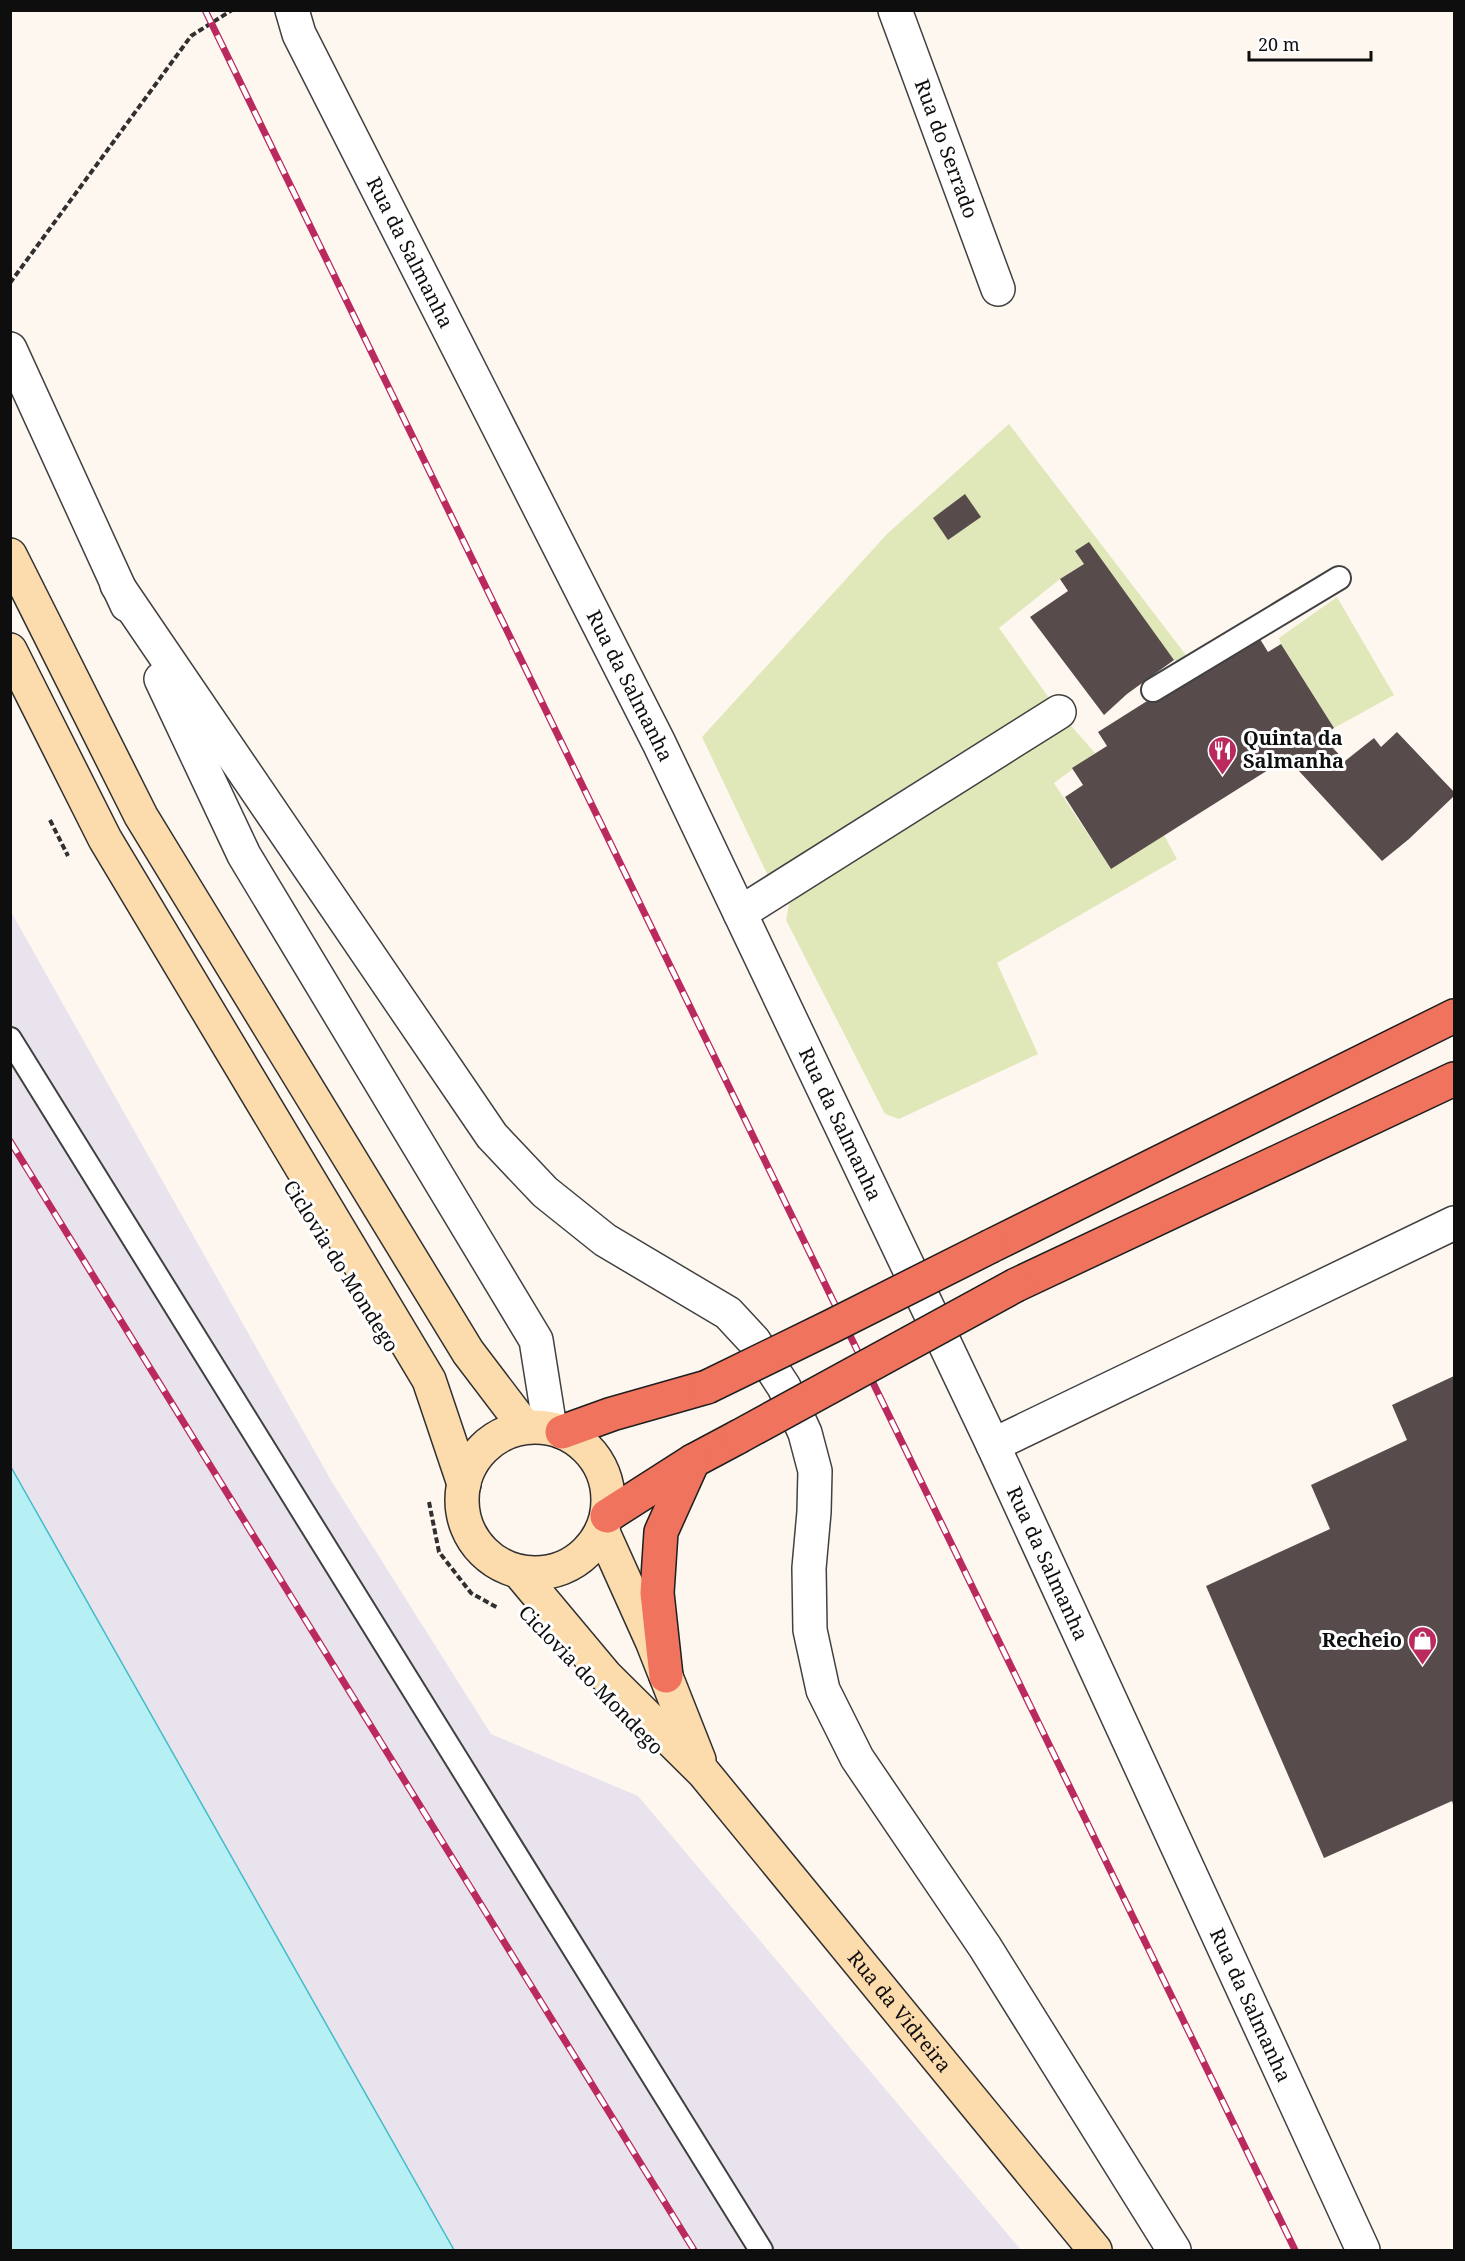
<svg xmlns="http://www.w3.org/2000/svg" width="1465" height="2261" viewBox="0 0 1465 2261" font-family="'Noto Serif',serif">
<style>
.industrial{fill:#e9e3ed}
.green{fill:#e0e8ba}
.water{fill:#b6f0f4;stroke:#40bcc9;stroke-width:1.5}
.building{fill:#574c4b}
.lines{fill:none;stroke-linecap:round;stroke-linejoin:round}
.lane-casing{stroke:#414141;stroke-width:26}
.street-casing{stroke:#414141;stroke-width:36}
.secondary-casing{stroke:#303030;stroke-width:36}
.highway-casing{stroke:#1f1f1f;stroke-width:36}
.path{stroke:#303030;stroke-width:4;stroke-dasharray:6 3;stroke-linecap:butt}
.lane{stroke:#fff;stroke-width:22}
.street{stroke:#fff;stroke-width:33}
.secondary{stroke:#fcdbad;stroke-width:33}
.highway{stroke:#ef735d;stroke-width:33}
.rail-casing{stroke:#ba2a5e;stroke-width:7}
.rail{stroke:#fff;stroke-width:4.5;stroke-dasharray:14;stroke-linecap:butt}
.highway-bridge-casing{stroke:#1f1f1f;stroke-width:36;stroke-linecap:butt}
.highway-bridge{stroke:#ef735d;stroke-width:33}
.labels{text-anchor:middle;stroke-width:6;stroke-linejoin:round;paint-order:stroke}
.street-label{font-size:20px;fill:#0e0e0e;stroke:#fff}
.poi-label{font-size:20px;font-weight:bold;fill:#0e0e0e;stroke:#fff;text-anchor:start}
</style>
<rect width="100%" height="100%" fill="#fef7f0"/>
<!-- industrial -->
<path class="industrial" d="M 10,910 L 332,1482 L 491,1734 L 638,1796 L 1021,2250 L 454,2250 L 11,1467 Z"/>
<!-- green -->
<g class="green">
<path d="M 1009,424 L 1186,655 L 1177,661 L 1174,660 L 1103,564 L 1075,551 L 1084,564 L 1060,579 L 999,628 L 1059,712 L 1095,753 L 1054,783 L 1111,869 L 1164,835 L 1177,859 L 997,963 L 1038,1054 L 899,1119 L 885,1114 L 786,920 L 789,904 L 797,898 L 780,875 L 770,880 L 702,737 L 887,534 Z"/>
<path d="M 1337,597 L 1394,695 L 1334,728 L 1281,644 L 1279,638 Z"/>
</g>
<!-- water -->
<path class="water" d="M 11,1467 L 454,2250 L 11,2250 Z"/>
<!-- building -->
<g class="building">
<path d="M 965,494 L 981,517 L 948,540 L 933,518 Z"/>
<path d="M 1089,542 L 1174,660 L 1127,694 L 1104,715 L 1030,617 L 1068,591 L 1060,579 L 1084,564 L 1075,551 Z"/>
<path d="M 1260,639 L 1268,652 L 1281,644 L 1334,728 L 1322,736 L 1345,761 L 1374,738 L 1381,747 L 1397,732 L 1454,792 L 1454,796 L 1409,839 L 1382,861 L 1287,758 L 1111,869 L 1065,797 L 1083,785 L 1072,768 L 1107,746 L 1098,732 L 1193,672 L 1197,678 Z"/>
<path d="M 1454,1376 L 1454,1807 L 1452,1801 L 1324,1858 L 1206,1586 L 1330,1529 L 1311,1485 L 1407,1440 L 1392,1405 Z"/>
</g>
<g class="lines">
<defs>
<g id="lane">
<path d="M 1153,690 L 1339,578"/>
<path d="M 10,1039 L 761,2250"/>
</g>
<g id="street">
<path id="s1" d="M 292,10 L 299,34 L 659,743 L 993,1445 L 1363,2250"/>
<path id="s2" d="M 895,10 L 998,289"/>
<path d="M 10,349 L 127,605"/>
<path d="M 117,585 L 492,1136 L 545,1192 L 605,1240 L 728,1313 L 754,1341 L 784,1387 L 805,1433 L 815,1471 L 814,1512 L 809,1568 L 810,1630 L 823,1690 L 857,1758 L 985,1947 L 1174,2250"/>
<path d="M 161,679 L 244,855 L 536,1340 L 550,1428"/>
<path d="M 740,913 L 1059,712"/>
<path d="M 993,1445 L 1454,1223"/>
</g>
<g id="secondary">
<path d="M 10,555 L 141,816 L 468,1352 L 525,1427"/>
<path d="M 10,650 L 105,839 L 429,1380 L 464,1484"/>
<circle cx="535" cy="1500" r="73"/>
<path d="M 602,1530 L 652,1641 L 699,1760"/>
<path id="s3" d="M 519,1572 L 606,1676 L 704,1773 L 1095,2250"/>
</g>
<g id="highway">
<path d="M 991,1246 L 1454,1016"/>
<path d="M 1016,1285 L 1454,1079"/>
<path d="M 562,1432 L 612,1414 L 707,1387"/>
<path d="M 607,1516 L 693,1461 L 738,1437"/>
<path d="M 666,1676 L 657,1593 L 661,1532 L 693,1461"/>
</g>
</defs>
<!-- lane casing -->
<use href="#lane" class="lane-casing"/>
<!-- street casing -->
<use href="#street" class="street-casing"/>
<!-- secondary casing -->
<use href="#secondary" class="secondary-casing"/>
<!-- highway casing -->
<use href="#highway" class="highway-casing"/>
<!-- path -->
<g class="path">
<path d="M 10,283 L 191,36 L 232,10"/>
<path d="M 50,820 L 68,856"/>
<path d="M 429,1502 L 439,1552 L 471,1593 L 498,1608"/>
</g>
<!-- lane -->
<use href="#lane" class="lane"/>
<!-- street -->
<use href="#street" class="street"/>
<!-- secondary -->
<use href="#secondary" class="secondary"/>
<!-- highway -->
<use href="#highway" class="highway"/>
<defs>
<g id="rail">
<path d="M 205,10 L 1295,2250"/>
<path d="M 10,1141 L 694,2250"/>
</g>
</defs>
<!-- rail casing -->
<use href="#rail" class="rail-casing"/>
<!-- rail -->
<use href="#rail" class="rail"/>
<defs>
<g id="highway-bridge">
<path d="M 707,1387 L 832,1326 L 991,1246"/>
<path d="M 738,1437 L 1016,1285"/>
</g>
</defs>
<!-- highway-bridge casing -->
<use href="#highway-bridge" class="highway-bridge-casing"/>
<!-- highway-bridge -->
<use href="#highway-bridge" class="highway-bridge"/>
</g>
<!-- icons -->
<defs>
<symbol id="restaurant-pin" viewBox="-11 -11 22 30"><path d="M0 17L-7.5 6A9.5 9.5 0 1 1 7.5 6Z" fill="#ba2a5e" stroke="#fff"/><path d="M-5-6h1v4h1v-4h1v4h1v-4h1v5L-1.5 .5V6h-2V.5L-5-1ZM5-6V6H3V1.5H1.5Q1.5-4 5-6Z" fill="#fff"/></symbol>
<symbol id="shop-pin" viewBox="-11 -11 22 30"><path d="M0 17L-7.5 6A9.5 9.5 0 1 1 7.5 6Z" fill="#ba2a5e" stroke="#fff"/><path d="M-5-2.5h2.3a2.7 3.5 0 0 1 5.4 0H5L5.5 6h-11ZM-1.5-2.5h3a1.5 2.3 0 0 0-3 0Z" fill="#fff"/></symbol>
</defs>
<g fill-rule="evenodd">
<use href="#restaurant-pin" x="1206" y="734" width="33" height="45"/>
<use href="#shop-pin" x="1406" y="1624" width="33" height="45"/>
</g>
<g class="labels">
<!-- street labels -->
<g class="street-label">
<text dy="7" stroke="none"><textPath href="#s2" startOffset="148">Rua do Serrado</textPath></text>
<text dy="7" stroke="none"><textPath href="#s1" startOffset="270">Rua da Salmanha</textPath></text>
<text dy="7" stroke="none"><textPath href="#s1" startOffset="756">Rua da Salmanha</textPath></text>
<text dy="7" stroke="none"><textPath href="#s1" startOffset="1242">Rua da Salmanha</textPath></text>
<text transform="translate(341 1266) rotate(58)" y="7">Ciclovia do Mondego</text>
<text dy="7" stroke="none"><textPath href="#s1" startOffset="1728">Rua da Salmanha</textPath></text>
<text transform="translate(591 1680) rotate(46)" y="7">Ciclovia do Mondego</text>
<text dy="7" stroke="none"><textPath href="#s1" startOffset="2214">Rua da Salmanha</textPath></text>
<text dy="7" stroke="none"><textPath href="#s3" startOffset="582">Rua da Vidreira</textPath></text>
</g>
<!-- poi labels -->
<g class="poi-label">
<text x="1243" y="745">Quinta da<tspan x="1243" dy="23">Salmanha</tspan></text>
<text x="1402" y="1647" text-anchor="end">Recheio</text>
</g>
</g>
<!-- border -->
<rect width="1465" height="2261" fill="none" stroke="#0e0e0e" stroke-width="24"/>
<!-- scale -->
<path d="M1249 51v9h122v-9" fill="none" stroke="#0e0e0e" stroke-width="3"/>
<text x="1258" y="51" font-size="18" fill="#0e0e0e" stroke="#ffffff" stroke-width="4.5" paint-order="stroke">20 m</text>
</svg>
